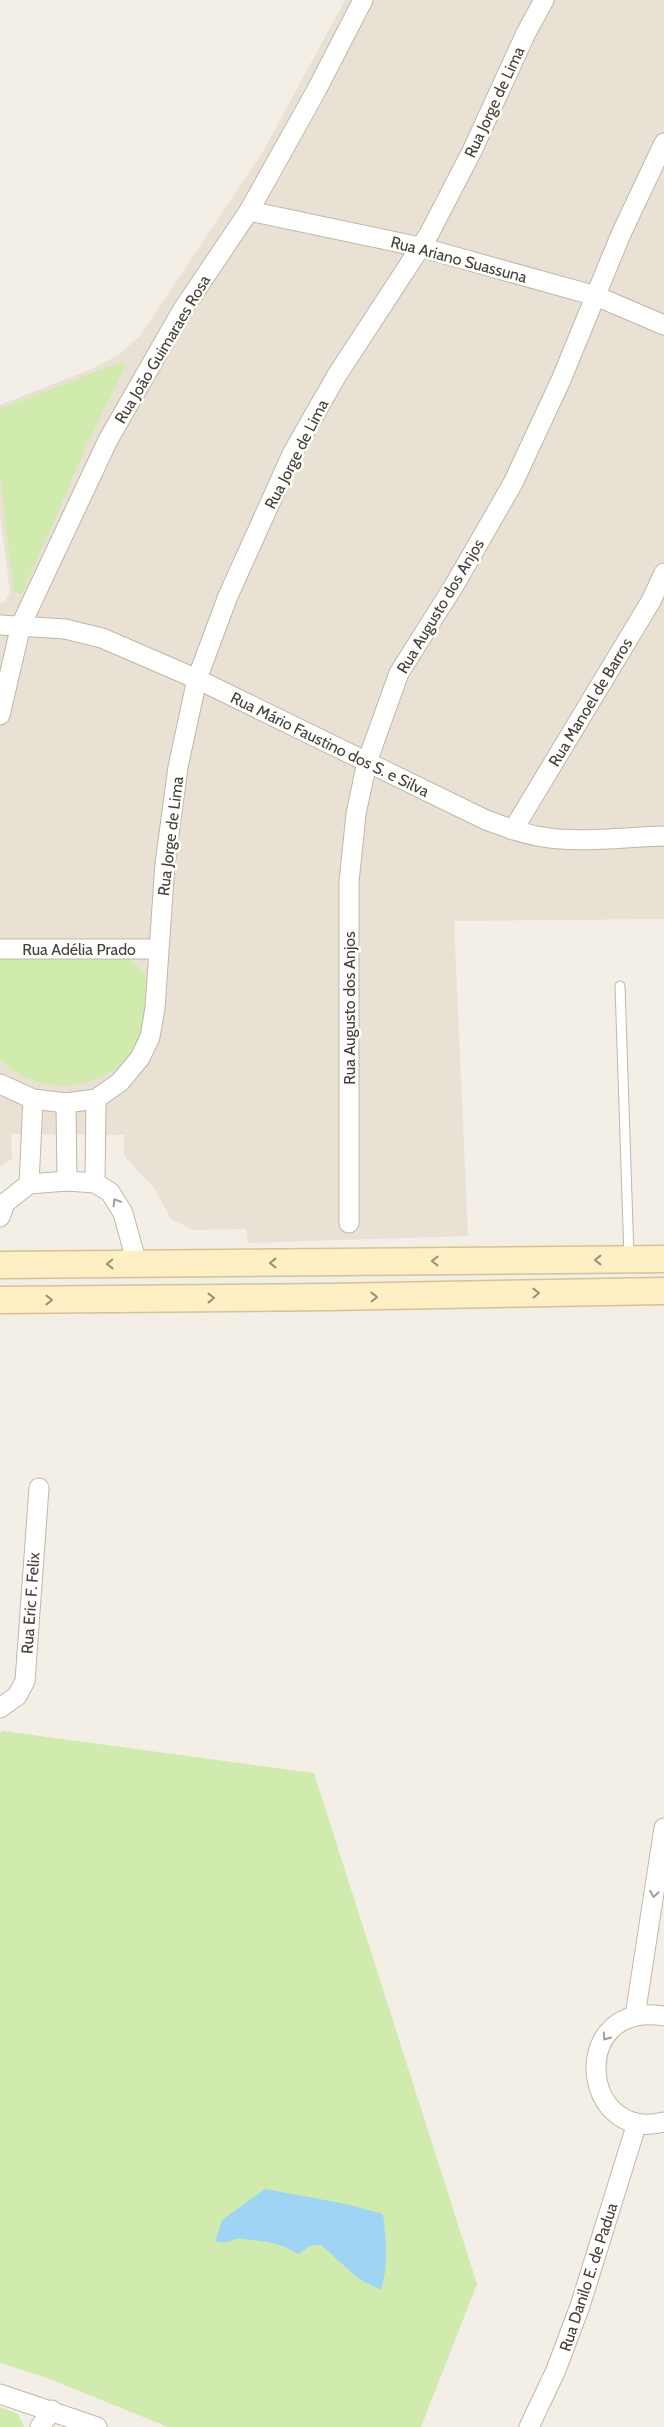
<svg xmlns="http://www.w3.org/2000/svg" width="664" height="2427" viewBox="0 0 664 2427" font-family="Cabin,sans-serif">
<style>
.residential{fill:#e8e1d4}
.green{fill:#d1eaad}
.water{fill:#a0d4f4}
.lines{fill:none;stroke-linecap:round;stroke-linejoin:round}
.lane-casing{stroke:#c0b7a9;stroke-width:11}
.street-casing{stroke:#c0b7a9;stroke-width:21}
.secondary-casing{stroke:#d6c394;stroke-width:29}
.lane{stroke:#fff;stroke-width:9}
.street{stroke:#fff;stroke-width:19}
.secondary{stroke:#ffefc5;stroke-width:26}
.oneway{stroke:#a3a09a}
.oneway2{stroke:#9a8f76}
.labels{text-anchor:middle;stroke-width:5;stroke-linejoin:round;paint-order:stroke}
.street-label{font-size:16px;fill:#474035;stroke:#fff}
</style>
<rect width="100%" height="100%" fill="#f4efe6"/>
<!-- residential -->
<path class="residential" d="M 345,0 L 664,0 L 664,919 L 454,921 L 468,1236 L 248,1243 L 246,1229 L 193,1230 L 171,1219 L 155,1189 L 124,1156 L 124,1135 L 11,1134 L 12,1159 L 0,1167 L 0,603 L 5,602 L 10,592 L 0,514 L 0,405 L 94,368 L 118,355 L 139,337 L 261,155 Z"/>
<!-- green -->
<g class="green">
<path d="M 121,362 L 126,365 L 89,440 L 22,594 L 14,592 L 0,476 L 0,409 Z"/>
<path d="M 123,954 C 137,964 152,978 153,997 C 153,1004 149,1013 147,1019 C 145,1026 145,1035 142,1042 C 136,1053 123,1064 112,1071 C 75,1094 32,1089 0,1060 L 0,959 Z"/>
<path d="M 3,1731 L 314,1773 L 477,2284 L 421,2427 L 168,2427 L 42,2376 L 0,2363 L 0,1733 Z"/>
<path d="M 0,2407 L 18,2414 L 24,2427 L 0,2427 Z"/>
</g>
<!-- water -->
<path class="water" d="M 265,2189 L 346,2204 L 383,2214 C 386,2240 389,2264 381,2290 L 359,2279 L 321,2245 L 310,2246 L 298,2254 C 281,2242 261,2241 242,2239 C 231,2237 229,2246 215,2241 L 222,2220 Z"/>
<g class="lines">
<defs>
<path id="lane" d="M 620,986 L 629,1257"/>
<g id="street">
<path d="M 249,211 L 420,247 L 596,296 L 664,325"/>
<path d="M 0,625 L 65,629 L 102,638 L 197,679 L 486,820 C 503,826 520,833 537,836 C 576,844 624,837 664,836"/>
<path d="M 0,715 L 21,625 L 108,440 L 183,309 L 249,211 L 316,91 L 363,0"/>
<path d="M 513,830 L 651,601 L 664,573"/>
<path d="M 0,949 L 158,949"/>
<path d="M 0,1084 L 33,1099 L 66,1103 L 96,1099 L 120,1082 L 140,1058 L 150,1037 L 155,1008 L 165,864 L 178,767 L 197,679 L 228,596 L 293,452 L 337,375 L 429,234 L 472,151 L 526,33 L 544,0"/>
<path d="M 66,1103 L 67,1181"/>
<path d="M 95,1183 L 96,1099"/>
<path d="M 29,1184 L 33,1099"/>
<path d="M 0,1217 L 5,1203 L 29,1184 L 67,1181 L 95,1183 L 110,1192 L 123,1213 L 137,1264"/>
<path d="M 349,1223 L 349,882 L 356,814 L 367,762 L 399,673 L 455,584 L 513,483 L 561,380 L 621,234 L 664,143"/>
<path d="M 0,1708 L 17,1696 L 25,1681 L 39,1488"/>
<path d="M 635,2016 L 664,1828"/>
<path d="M 664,2016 C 567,2000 580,2144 664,2122"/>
<path d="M 0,2394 L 97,2427"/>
<path d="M 40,2427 L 52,2410"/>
<path d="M 529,2427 L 556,2370 L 580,2306 L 637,2123"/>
</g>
<g id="secondary">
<path d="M 0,1265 L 664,1259"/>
<path d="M 0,1300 L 329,1297 L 664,1291"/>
</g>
</defs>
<!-- lane casing -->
<use href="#lane" class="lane-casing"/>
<!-- street casing -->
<use href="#street" class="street-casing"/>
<!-- secondary casing -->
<use href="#secondary" class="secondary-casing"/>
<!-- lane -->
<use href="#lane" class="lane"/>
<!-- street -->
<use href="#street" class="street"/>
<!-- secondary -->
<use href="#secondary" class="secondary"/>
</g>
<!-- one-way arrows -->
<defs><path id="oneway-chevron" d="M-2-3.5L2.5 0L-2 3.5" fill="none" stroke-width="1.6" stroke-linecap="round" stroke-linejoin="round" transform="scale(1.25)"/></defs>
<g class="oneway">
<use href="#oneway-chevron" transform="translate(116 1202) rotate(-122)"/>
<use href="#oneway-chevron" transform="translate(654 1894) rotate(99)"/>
<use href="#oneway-chevron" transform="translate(606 2037) rotate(125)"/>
</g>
<g class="oneway2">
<use href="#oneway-chevron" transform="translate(598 1260) rotate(180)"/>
<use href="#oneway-chevron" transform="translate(435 1261) rotate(180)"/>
<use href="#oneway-chevron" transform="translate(273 1263) rotate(180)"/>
<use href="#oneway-chevron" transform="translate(110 1264) rotate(179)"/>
<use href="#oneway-chevron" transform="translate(536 1293) rotate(-1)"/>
<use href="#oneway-chevron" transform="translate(374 1297) rotate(-1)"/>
<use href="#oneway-chevron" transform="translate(211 1298)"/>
<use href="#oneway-chevron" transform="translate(49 1300)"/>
</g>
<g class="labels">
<!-- street labels -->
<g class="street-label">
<text transform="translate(494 102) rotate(-65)" y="6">Rua Jorge de Lima</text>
<text transform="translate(459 259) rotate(15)" y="6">Rua Ariano Suassuna</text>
<text transform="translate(162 349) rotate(-59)" y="6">Rua João Guimaraes Rosa</text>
<text transform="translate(296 454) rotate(-63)" y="6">Rua Jorge de Lima</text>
<text transform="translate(440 606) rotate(-59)" y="6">Rua Augusto dos Anjos</text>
<text transform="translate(590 702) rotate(-59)" y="6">Rua Manoel de Barros</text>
<text transform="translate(330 744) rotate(26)" y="6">Rua Mário Faustino dos S. e Silva</text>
<text transform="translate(170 836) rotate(-83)" y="6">Rua Jorge de Lima</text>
<text x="79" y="955">Rua Adélia Prado</text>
<text transform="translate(349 1008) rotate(-90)" y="6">Rua Augusto dos Anjos</text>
<text transform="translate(30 1603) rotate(-86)" y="6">Rua Eric F. Felix</text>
<text transform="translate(588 2277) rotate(-72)" y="6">Rua Danilo E. de Padua</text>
</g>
</g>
</svg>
